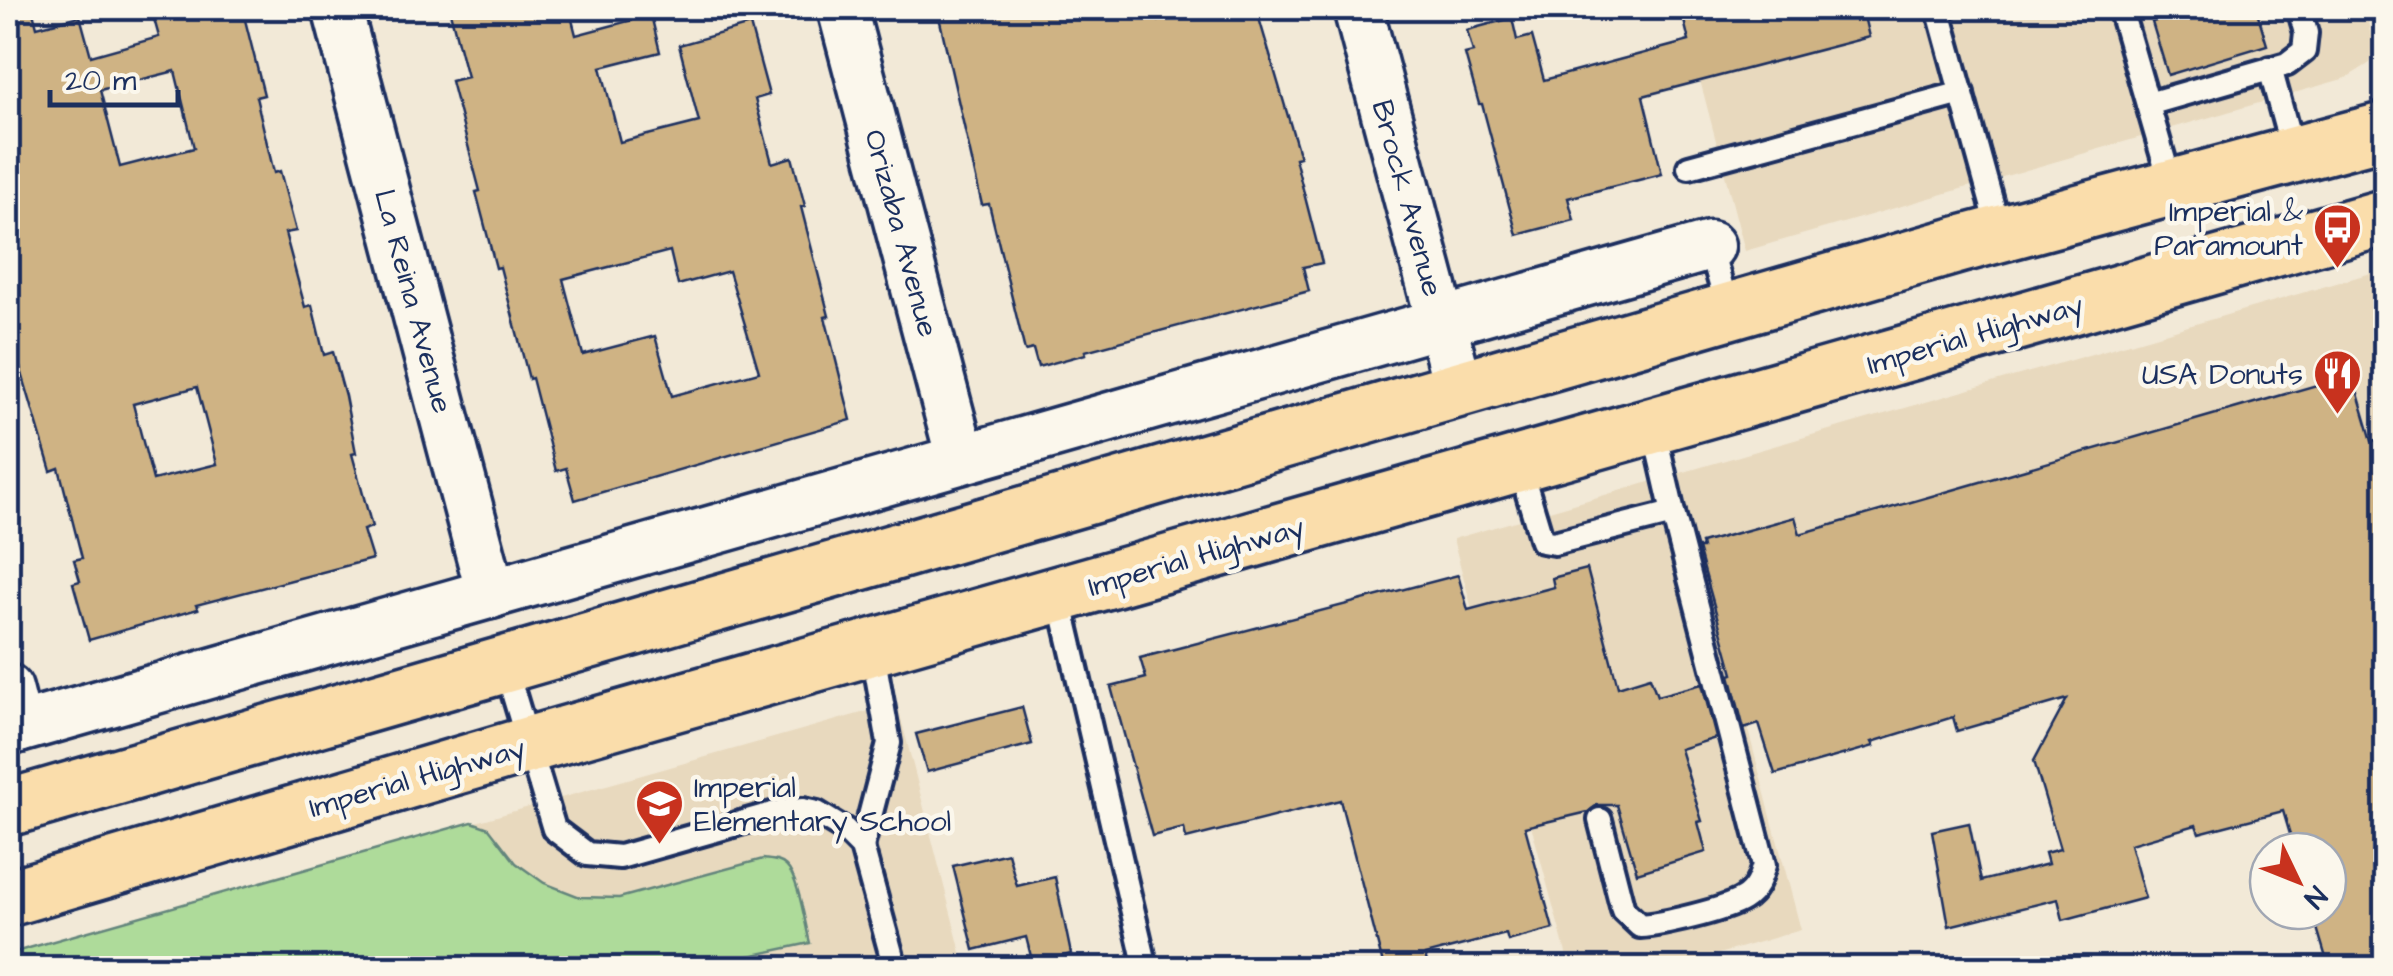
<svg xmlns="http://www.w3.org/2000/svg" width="2393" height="976" viewBox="0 0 2393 976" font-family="'Architects Daughter',sans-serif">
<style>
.built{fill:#e8d9be}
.green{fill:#aedb9a;stroke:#64857c;stroke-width:2.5}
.building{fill:#cfb384;stroke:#1b2f5e;stroke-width:2.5;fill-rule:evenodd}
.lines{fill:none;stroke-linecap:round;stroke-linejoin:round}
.service-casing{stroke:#1b2f5e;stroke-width:30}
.minor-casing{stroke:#1b2f5e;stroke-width:55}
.primary-casing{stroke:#1b2f5e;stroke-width:62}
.service{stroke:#fbf7ec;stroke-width:22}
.minor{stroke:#fbf7ec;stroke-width:48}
.primary{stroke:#faddab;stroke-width:55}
.labels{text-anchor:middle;stroke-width:9;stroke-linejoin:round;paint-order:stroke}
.street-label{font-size:30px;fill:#1b2f5e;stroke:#fbf7ec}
.poi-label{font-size:30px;fill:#1b2f5e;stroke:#fbf7ec;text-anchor:end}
</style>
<rect width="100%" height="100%" fill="#f2e9d7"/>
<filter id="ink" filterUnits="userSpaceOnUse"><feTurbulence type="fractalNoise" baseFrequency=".01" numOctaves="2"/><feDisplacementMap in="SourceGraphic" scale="20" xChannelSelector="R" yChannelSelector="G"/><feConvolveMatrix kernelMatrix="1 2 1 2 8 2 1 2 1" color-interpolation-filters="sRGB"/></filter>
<g filter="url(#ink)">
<!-- built -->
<g class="built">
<path d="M 1681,8 L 2365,8 L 2374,50 L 2370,63 L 2346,78 L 1745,251 Z"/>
<path d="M 2385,269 L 2385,455 L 1725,643 L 1801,930 L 1670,968 L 1570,968 L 1453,539 Z"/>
<path d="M 897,703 L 965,968 L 8,968 L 8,954 Z"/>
</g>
<!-- green -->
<path class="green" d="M 472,822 L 489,828 L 516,863 L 544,883 L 580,897 L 619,898 L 763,859 C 771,860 780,860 786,866 C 799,878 805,925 810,943 L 692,968 L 8,968 L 8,954 Z"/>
<!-- building -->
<g class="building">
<path d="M 8,8 L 32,8 L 37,27 L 80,16 L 91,56 L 159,37 L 151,8 L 242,8 L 264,95 L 256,97 L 274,173 L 280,171 L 296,231 L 285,233 L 305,307 L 312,305 L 324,355 L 333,352 L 345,396 L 356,453 L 352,454 L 372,527 L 363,530 L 372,559 L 196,605 L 198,609 L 89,640 L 73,583 L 80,581 L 74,560 L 82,558 L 59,468 L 51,471 L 8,326 ZM 175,71 L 194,148 L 120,167 L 100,90 ZM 197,387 L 217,464 L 153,480 L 133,404 Z"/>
<path d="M 449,8 L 569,8 L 576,35 L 651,15 L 660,52 L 601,67 L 620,142 L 699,122 L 679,45 L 750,25 L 769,95 L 755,99 L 772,163 L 792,157 L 805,206 L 801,207 L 829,316 L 825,317 L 851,420 L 575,500 L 566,468 L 556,471 L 532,378 L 529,379 L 500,267 L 496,268 L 476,192 L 480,191 L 451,81 L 467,77 ZM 670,251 L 678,285 L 729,271 L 759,372 L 672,396 L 655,336 L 583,355 L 563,279 Z"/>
<path d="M 937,8 L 1155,8 L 1159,21 L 1209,8 L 1256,8 L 1300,157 L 1295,158 L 1322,263 L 1303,267 L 1309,291 L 1085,351 L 1086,354 L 1038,367 L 1033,349 L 1025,351 L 989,204 L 982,205 Z"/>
<path d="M 1681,8 L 1862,8 L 1869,37 L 1643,96 L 1662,174 L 1568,198 L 1574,220 L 1517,235 L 1482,104 L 1479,104 L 1465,54 L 1473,52 L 1467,30 L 1512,18 L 1517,40 L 1532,36 L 1544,80 L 1689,41 Z"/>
<path d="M 2202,8 L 2256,8 L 2267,45 L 2168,75 L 2152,22 Z"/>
<path d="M 2348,376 L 2350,381 L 2354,380 L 2372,441 L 2386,438 L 2386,883 L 2375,886 L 2386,925 L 2386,968 L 2329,968 L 2312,911 L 2328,911 L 2328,851 L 2295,851 L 2283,811 L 2199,833 L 2196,825 L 2130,844 L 2145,898 L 2063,920 L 2058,899 L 1949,926 L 1932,831 L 1969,823 L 1981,881 L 2048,864 L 2045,853 L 2060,849 L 2034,761 L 2067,699 L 1957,731 L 1953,717 L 1872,742 L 1874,746 L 1775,774 L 1759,724 L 1744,729 L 1730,675 L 1733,674 L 1698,548 L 1702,548 L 1701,543 L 1795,517 L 1800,534 Z"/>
<path d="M 1587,569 L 1618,687 L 1650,677 L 1657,696 L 1702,684 L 1716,738 L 1680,749 L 1702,821 L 1698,822 L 1706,852 L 1637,873 L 1617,805 L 1597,805 L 1588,812 L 1525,827 L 1553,929 L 1508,941 L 1506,934 L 1425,955 L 1427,962 L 1400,968 L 1384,968 L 1340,800 L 1186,839 L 1184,828 L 1152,836 L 1111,687 L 1146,678 L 1140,658 L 1458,575 L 1468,610 L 1554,587 L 1552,578 Z"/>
<path d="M 1022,707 L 1032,744 L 927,772 L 916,734 Z"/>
<path d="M 1008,853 L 1017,886 L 1055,877 L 1071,954 L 1033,964 L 1026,937 L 974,950 L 953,866 Z"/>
</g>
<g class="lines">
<defs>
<g id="service">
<path d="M 1938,8 L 2000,233"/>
<path d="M 2120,8 L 2172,188"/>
<path d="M 2270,68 L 2294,156"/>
<path d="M 2148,104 L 2287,64 L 2304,51 L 2306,33 L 2299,8"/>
<path d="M 1689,167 L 1962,93"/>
<path d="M 1710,246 L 1729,313"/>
<path d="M 1519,464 L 1542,541 L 1554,543 L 1673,513 L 1653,426"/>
<path d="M 1059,595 L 1146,968"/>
<path d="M 505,665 L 554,829 L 587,854 L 620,857 L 779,812 L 803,810 L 817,813 L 845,830 L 862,847 L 895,968"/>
<path d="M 1600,820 L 1623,910 L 1640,926 C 1661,925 1725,910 1743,899 C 1756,891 1760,879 1764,865 L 1673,513"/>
<path d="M 862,847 L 889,743 L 872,647"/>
</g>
<g id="minor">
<path d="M 337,8 L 491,594"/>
<path d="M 842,8 L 961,459"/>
<path d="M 1358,8 L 1459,389"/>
<path d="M 8,689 L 18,728"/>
<path d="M 8,731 L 1710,246"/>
</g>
<g id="primary">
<path d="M 8,808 L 1958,245 L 2386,130"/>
<path d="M 8,898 L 528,745 L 2386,217"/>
</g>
</defs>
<!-- service casing -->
<use href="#service" class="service-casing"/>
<!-- minor casing -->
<use href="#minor" class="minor-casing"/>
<!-- primary casing -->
<use href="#primary" class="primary-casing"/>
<!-- service -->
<use href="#service" class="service"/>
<!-- minor -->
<use href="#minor" class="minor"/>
<!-- primary -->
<use href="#primary" class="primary"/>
</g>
</g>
<!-- icons -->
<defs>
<symbol id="bus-pin" viewBox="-11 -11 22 30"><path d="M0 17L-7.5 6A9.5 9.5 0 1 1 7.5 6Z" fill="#c8321e" stroke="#fbf7ec"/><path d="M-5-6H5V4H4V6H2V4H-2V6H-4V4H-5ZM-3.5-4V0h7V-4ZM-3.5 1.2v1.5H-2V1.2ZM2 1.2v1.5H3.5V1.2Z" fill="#fff"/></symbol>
<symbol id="restaurant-pin" viewBox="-11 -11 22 30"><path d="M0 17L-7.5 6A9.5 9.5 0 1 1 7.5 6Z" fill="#c8321e" stroke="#fbf7ec"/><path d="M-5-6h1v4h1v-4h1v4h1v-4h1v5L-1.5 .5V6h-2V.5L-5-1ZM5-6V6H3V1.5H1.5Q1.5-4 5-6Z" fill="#fff"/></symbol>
<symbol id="school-pin" viewBox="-11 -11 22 30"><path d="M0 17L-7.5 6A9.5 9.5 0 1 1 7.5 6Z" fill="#c8321e" stroke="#fbf7ec"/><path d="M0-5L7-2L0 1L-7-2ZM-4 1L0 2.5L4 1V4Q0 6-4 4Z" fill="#fff"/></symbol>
</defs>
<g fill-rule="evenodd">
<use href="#bus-pin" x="2310" y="200" width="55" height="75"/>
<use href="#restaurant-pin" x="2310" y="346" width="55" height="75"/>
<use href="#school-pin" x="632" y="776" width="55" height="75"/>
</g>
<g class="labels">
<!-- street labels -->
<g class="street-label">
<text transform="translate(1408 198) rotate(75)" y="10">Brock Avenue</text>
<text transform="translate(902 233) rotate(75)" y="10">Orizaba Avenue</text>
<text transform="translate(414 301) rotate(75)" y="10">La Reina Avenue</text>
<text transform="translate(1975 334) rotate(-16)" y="10">Imperial Highway</text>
<text transform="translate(1196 556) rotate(-16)" y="10">Imperial Highway</text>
<text transform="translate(417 777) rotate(-16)" y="10">Imperial Highway</text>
</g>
<!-- poi labels -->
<g class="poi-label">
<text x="2303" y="221">Imperial &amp;<tspan x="2303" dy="34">Paramount</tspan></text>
<text x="2303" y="384">USA Donuts</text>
<text x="694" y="797" text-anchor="start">Imperial<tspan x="694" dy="34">Elementary School</tspan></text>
</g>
</g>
<!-- margin -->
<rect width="2393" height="976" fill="none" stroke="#fbf7ec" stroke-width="40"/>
<rect x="20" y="20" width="2353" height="936" fill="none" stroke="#1b2f5e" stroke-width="4" filter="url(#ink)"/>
<!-- north arrow -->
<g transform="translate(2298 881) rotate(133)"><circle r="48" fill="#fbf7ec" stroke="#a1a7b3" stroke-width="2.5"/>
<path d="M0-8L18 38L0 25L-18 38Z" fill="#c8321e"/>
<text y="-15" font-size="28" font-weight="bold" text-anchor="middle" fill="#1b2f5e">N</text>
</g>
<!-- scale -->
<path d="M50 90v15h128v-15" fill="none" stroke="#1b2f5e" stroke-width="5"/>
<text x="65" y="90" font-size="30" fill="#1b2f5e" stroke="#fbf7ec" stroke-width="8" paint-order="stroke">20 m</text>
</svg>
